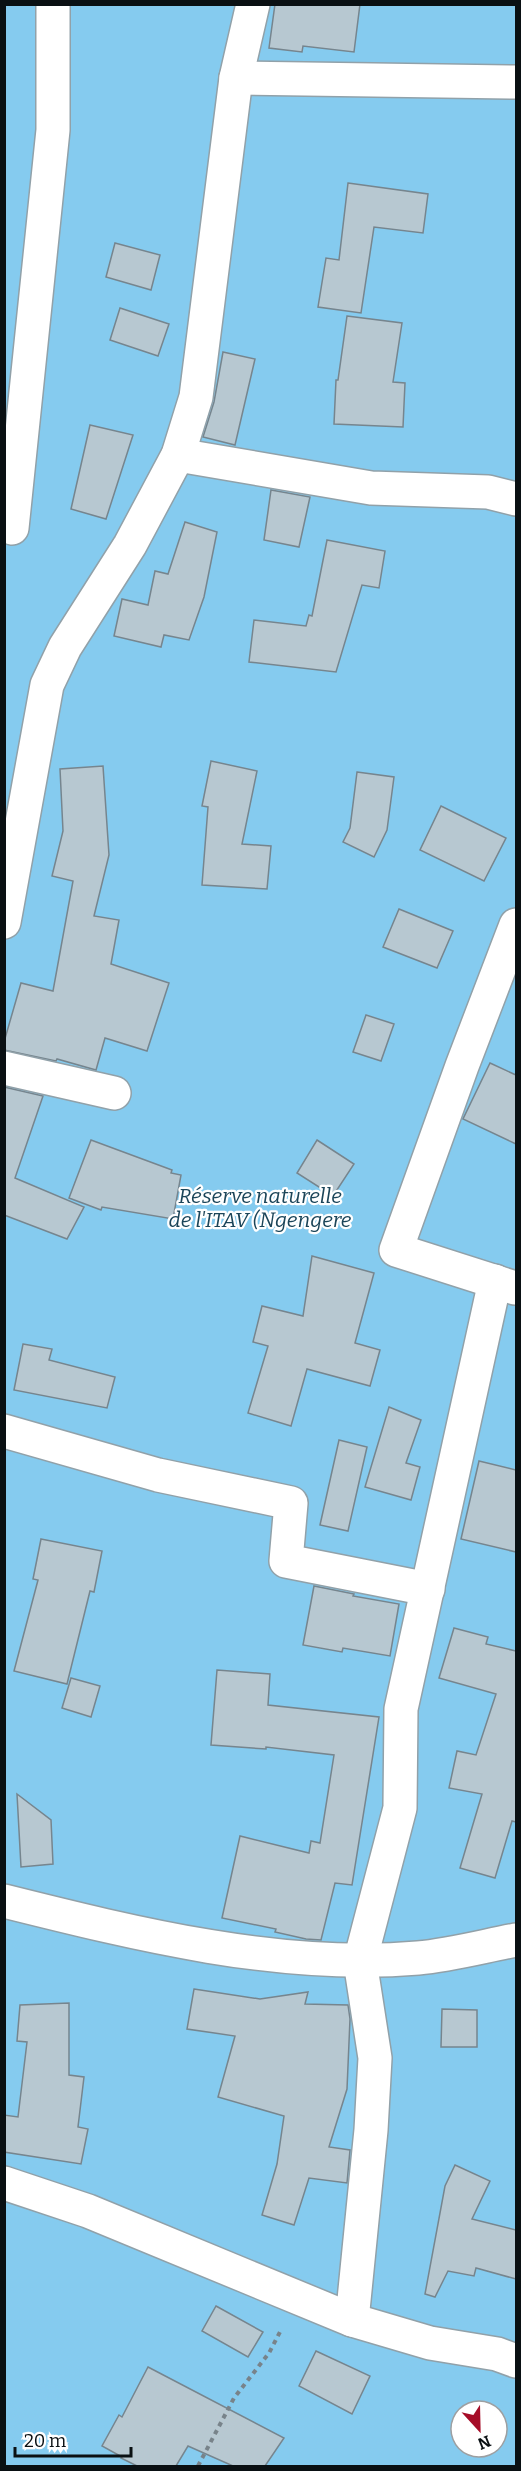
<svg xmlns="http://www.w3.org/2000/svg" width="521" height="2471" viewBox="0 0 521 2471" font-family="Bitter,serif">
<style>
.green{fill:#85cbef;fill-rule:evenodd}
.building{fill:#b7c8d1;stroke:#76858e;stroke-width:1.5}
.lines{fill:none;stroke-linecap:round;stroke-linejoin:round}
.minor-casing{stroke:#91a1a9;stroke-width:36}
.path{stroke:#78838a;stroke-width:4;stroke-dasharray:4.5 4.5;stroke-linecap:butt}
.minor{stroke:#fff;stroke-width:33}
.labels{text-anchor:middle;stroke-width:4.5;stroke-linejoin:round;paint-order:stroke}
.park-label{font-size:21px;font-style:italic;fill:#1b4559;stroke:#fff}
</style>
<rect width="100%" height="100%" fill="#d5e6f0"/>
<!-- green -->
<path class="green" d="M 5,5 L 516,5 L 516,2466 L 5,2466 ZM 461,2411 L 497,2411 L 497,2447 L 461,2447 Z"/>
<!-- building -->
<g class="building">
<path d="M 275,4 L 360,4 L 354,52 L 303,46 L 302,52 L 269,48 Z"/>
<path d="M 348,183 L 428,194 L 423,233 L 374,227 L 361,313 L 318,307 L 326,258 L 339,260 Z"/>
<path d="M 115,243 L 160,255 L 151,290 L 106,277 Z"/>
<path d="M 120,308 L 169,324 L 158,356 L 110,340 Z"/>
<path d="M 347,316 L 402,323 L 393,382 L 405,383 L 403,427 L 334,424 L 336,380 L 338,380 Z"/>
<path d="M 223,352 L 255,359 L 235,445 L 203,437 L 214,402 Z"/>
<path d="M 90,425 L 133,435 L 106,519 L 71,509 Z"/>
<path d="M 271,490 L 310,497 L 299,547 L 264,540 Z"/>
<path d="M 185,522 L 217,532 L 204,597 L 189,640 L 164,635 L 161,647 L 114,636 L 122,599 L 148,605 L 155,571 L 168,574 Z"/>
<path d="M 327,540 L 385,551 L 379,588 L 362,585 L 336,672 L 249,662 L 254,620 L 306,626 L 309,615 L 312,616 Z"/>
<path d="M 211,761 L 257,771 L 242,844 L 271,846 L 267,889 L 202,885 L 208,807 L 202,806 Z"/>
<path d="M 103,766 L 109,855 L 94,916 L 119,920 L 111,964 L 169,983 L 147,1051 L 105,1038 L 96,1070 L 57,1059 L 56,1061 L 4,1050 L 4,1042 L 21,983 L 53,991 L 73,881 L 52,876 L 63,831 L 60,769 Z"/>
<path d="M 357,772 L 394,777 L 387,830 L 374,857 L 343,842 L 350,828 Z"/>
<path d="M 441,806 L 506,838 L 484,881 L 420,850 Z"/>
<path d="M 399,909 L 453,931 L 437,968 L 383,947 Z"/>
<path d="M 366,1015 L 394,1024 L 381,1061 L 353,1052 Z"/>
<path d="M 490,1063 L 516,1075 L 516,1144 L 463,1119 Z"/>
<path d="M 4,1087 L 43,1096 L 15,1178 L 84,1207 L 67,1239 L 4,1215 Z"/>
<path d="M 91,1140 L 172,1170 L 171,1173 L 181,1175 L 173,1219 L 102,1207 L 101,1210 L 69,1198 Z"/>
<path d="M 317,1140 L 354,1164 L 333,1196 L 297,1173 Z"/>
<path d="M 312,1256 L 374,1273 L 355,1343 L 380,1350 L 370,1386 L 307,1369 L 291,1426 L 248,1413 L 268,1346 L 253,1342 L 262,1306 L 303,1316 Z"/>
<path d="M 23,1344 L 52,1349 L 49,1360 L 115,1377 L 107,1408 L 14,1390 Z"/>
<path d="M 389,1407 L 421,1420 L 406,1463 L 420,1467 L 411,1500 L 365,1487 Z"/>
<path d="M 339,1440 L 367,1447 L 348,1531 L 320,1525 Z"/>
<path d="M 479,1461 L 516,1470 L 516,1552 L 461,1539 Z"/>
<path d="M 41,1539 L 102,1551 L 94,1592 L 90,1591 L 67,1684 L 14,1671 L 38,1580 L 33,1579 Z"/>
<path d="M 314,1586 L 354,1594 L 353,1596 L 399,1604 L 390,1656 L 343,1648 L 342,1652 L 303,1645 Z"/>
<path d="M 454,1628 L 488,1637 L 486,1644 L 516,1651 L 516,1822 L 512,1821 L 495,1878 L 460,1868 L 482,1794 L 449,1788 L 457,1751 L 476,1755 L 496,1694 L 439,1678 Z"/>
<path d="M 217,1670 L 270,1674 L 268,1705 L 379,1717 L 352,1885 L 335,1883 L 321,1940 L 306,1939 L 275,1932 L 276,1929 L 222,1918 L 240,1836 L 309,1853 L 311,1841 L 320,1843 L 334,1755 L 266,1747 L 266,1749 L 211,1745 Z"/>
<path d="M 71,1678 L 100,1686 L 91,1717 L 62,1708 Z"/>
<path d="M 17,1794 L 51,1820 L 53,1864 L 21,1867 Z"/>
<path d="M 194,1989 L 260,1999 L 308,1992 L 305,2004 L 348,2005 L 350,2019 L 347,2089 L 329,2147 L 350,2150 L 347,2183 L 309,2178 L 294,2225 L 262,2215 L 277,2164 L 284,2116 L 218,2097 L 235,2036 L 187,2029 Z"/>
<path d="M 69,2003 L 69,2075 L 84,2077 L 78,2127 L 88,2129 L 81,2164 L 4,2152 L 4,2115 L 18,2117 L 27,2042 L 17,2041 L 20,2005 Z"/>
<path d="M 442,2009 L 477,2010 L 477,2047 L 441,2047 Z"/>
<path d="M 455,2165 L 490,2181 L 472,2219 L 516,2230 L 516,2279 L 476,2268 L 474,2276 L 448,2271 L 435,2297 L 425,2294 L 445,2186 Z"/>
<path d="M 216,2306 L 263,2332 L 248,2357 L 202,2331 Z"/>
<path d="M 316,2351 L 370,2376 L 352,2414 L 299,2386 Z"/>
<path d="M 148,2367 L 284,2438 L 265,2466 L 233,2466 L 188,2446 L 176,2466 L 137,2466 L 121,2458 L 122,2457 L 102,2446 L 119,2415 L 122,2417 Z"/>
</g>
<g class="lines">
<defs>
<g id="minor">
<path d="M 236,78 L 516,82"/>
<path d="M 178,455 L 371,488 L 488,492 L 516,499"/>
<path d="M 12,528 L 53,130 L 53,4"/>
<path d="M 4,922 L 47,685 L 65,647 L 130,545 L 178,455 L 196,397 L 236,78 L 253,4"/>
<path d="M 4,1068 L 114,1093"/>
<path d="M 515,1288 L 396,1250 L 462,1066 L 516,925"/>
<path d="M 4,1431 L 158,1475 L 291,1503 L 286,1561 L 428,1589"/>
<path d="M 4,1901 C 136,1934 281,1970 418,1958 C 451,1955 484,1946 516,1940"/>
<path d="M 4,2183 L 88,2211 L 352,2320 L 430,2343 L 497,2354 L 516,2361"/>
<path d="M 352,2320 L 371,2130 L 375,2058 L 360,1961 L 400,1808 L 401,1709 L 495,1281"/>
</g>
</defs>
<!-- minor casing -->
<use href="#minor" class="minor-casing"/>
<!-- path -->
<path class="path" d="M 198,2466 L 234,2398 L 269,2353 L 281,2330"/>
<!-- minor -->
<use href="#minor" class="minor"/>
</g>
<g class="labels">
<!-- park labels -->
<g class="park-label">
<text x="260" y="1203">Réserve naturelle<tspan x="260" dy="24">de l'ITAV (Ngengere</tspan></text>
</g>
</g>
<!-- border -->
<rect width="521" height="2471" fill="none" stroke="#0a1013" stroke-width="12"/>
<!-- north arrow -->
<g transform="translate(479 2429) rotate(158)"><circle r="28" fill="#ffffff" stroke="#9d9fa1" stroke-width="1.5"/>
<path d="M0-4.5L10 22L0 15L-10 22Z" fill="#a60d28"/>
<text y="-9" font-size="16" font-weight="bold" text-anchor="middle" fill="#0a1013">N</text>
</g>
<!-- scale -->
<path d="M15 2447v9h116v-9" fill="none" stroke="#0a1013" stroke-width="3"/>
<text x="24" y="2447" font-size="18" fill="#0a1013" stroke="#ffffff" stroke-width="4.5" paint-order="stroke">20 m</text>
</svg>
